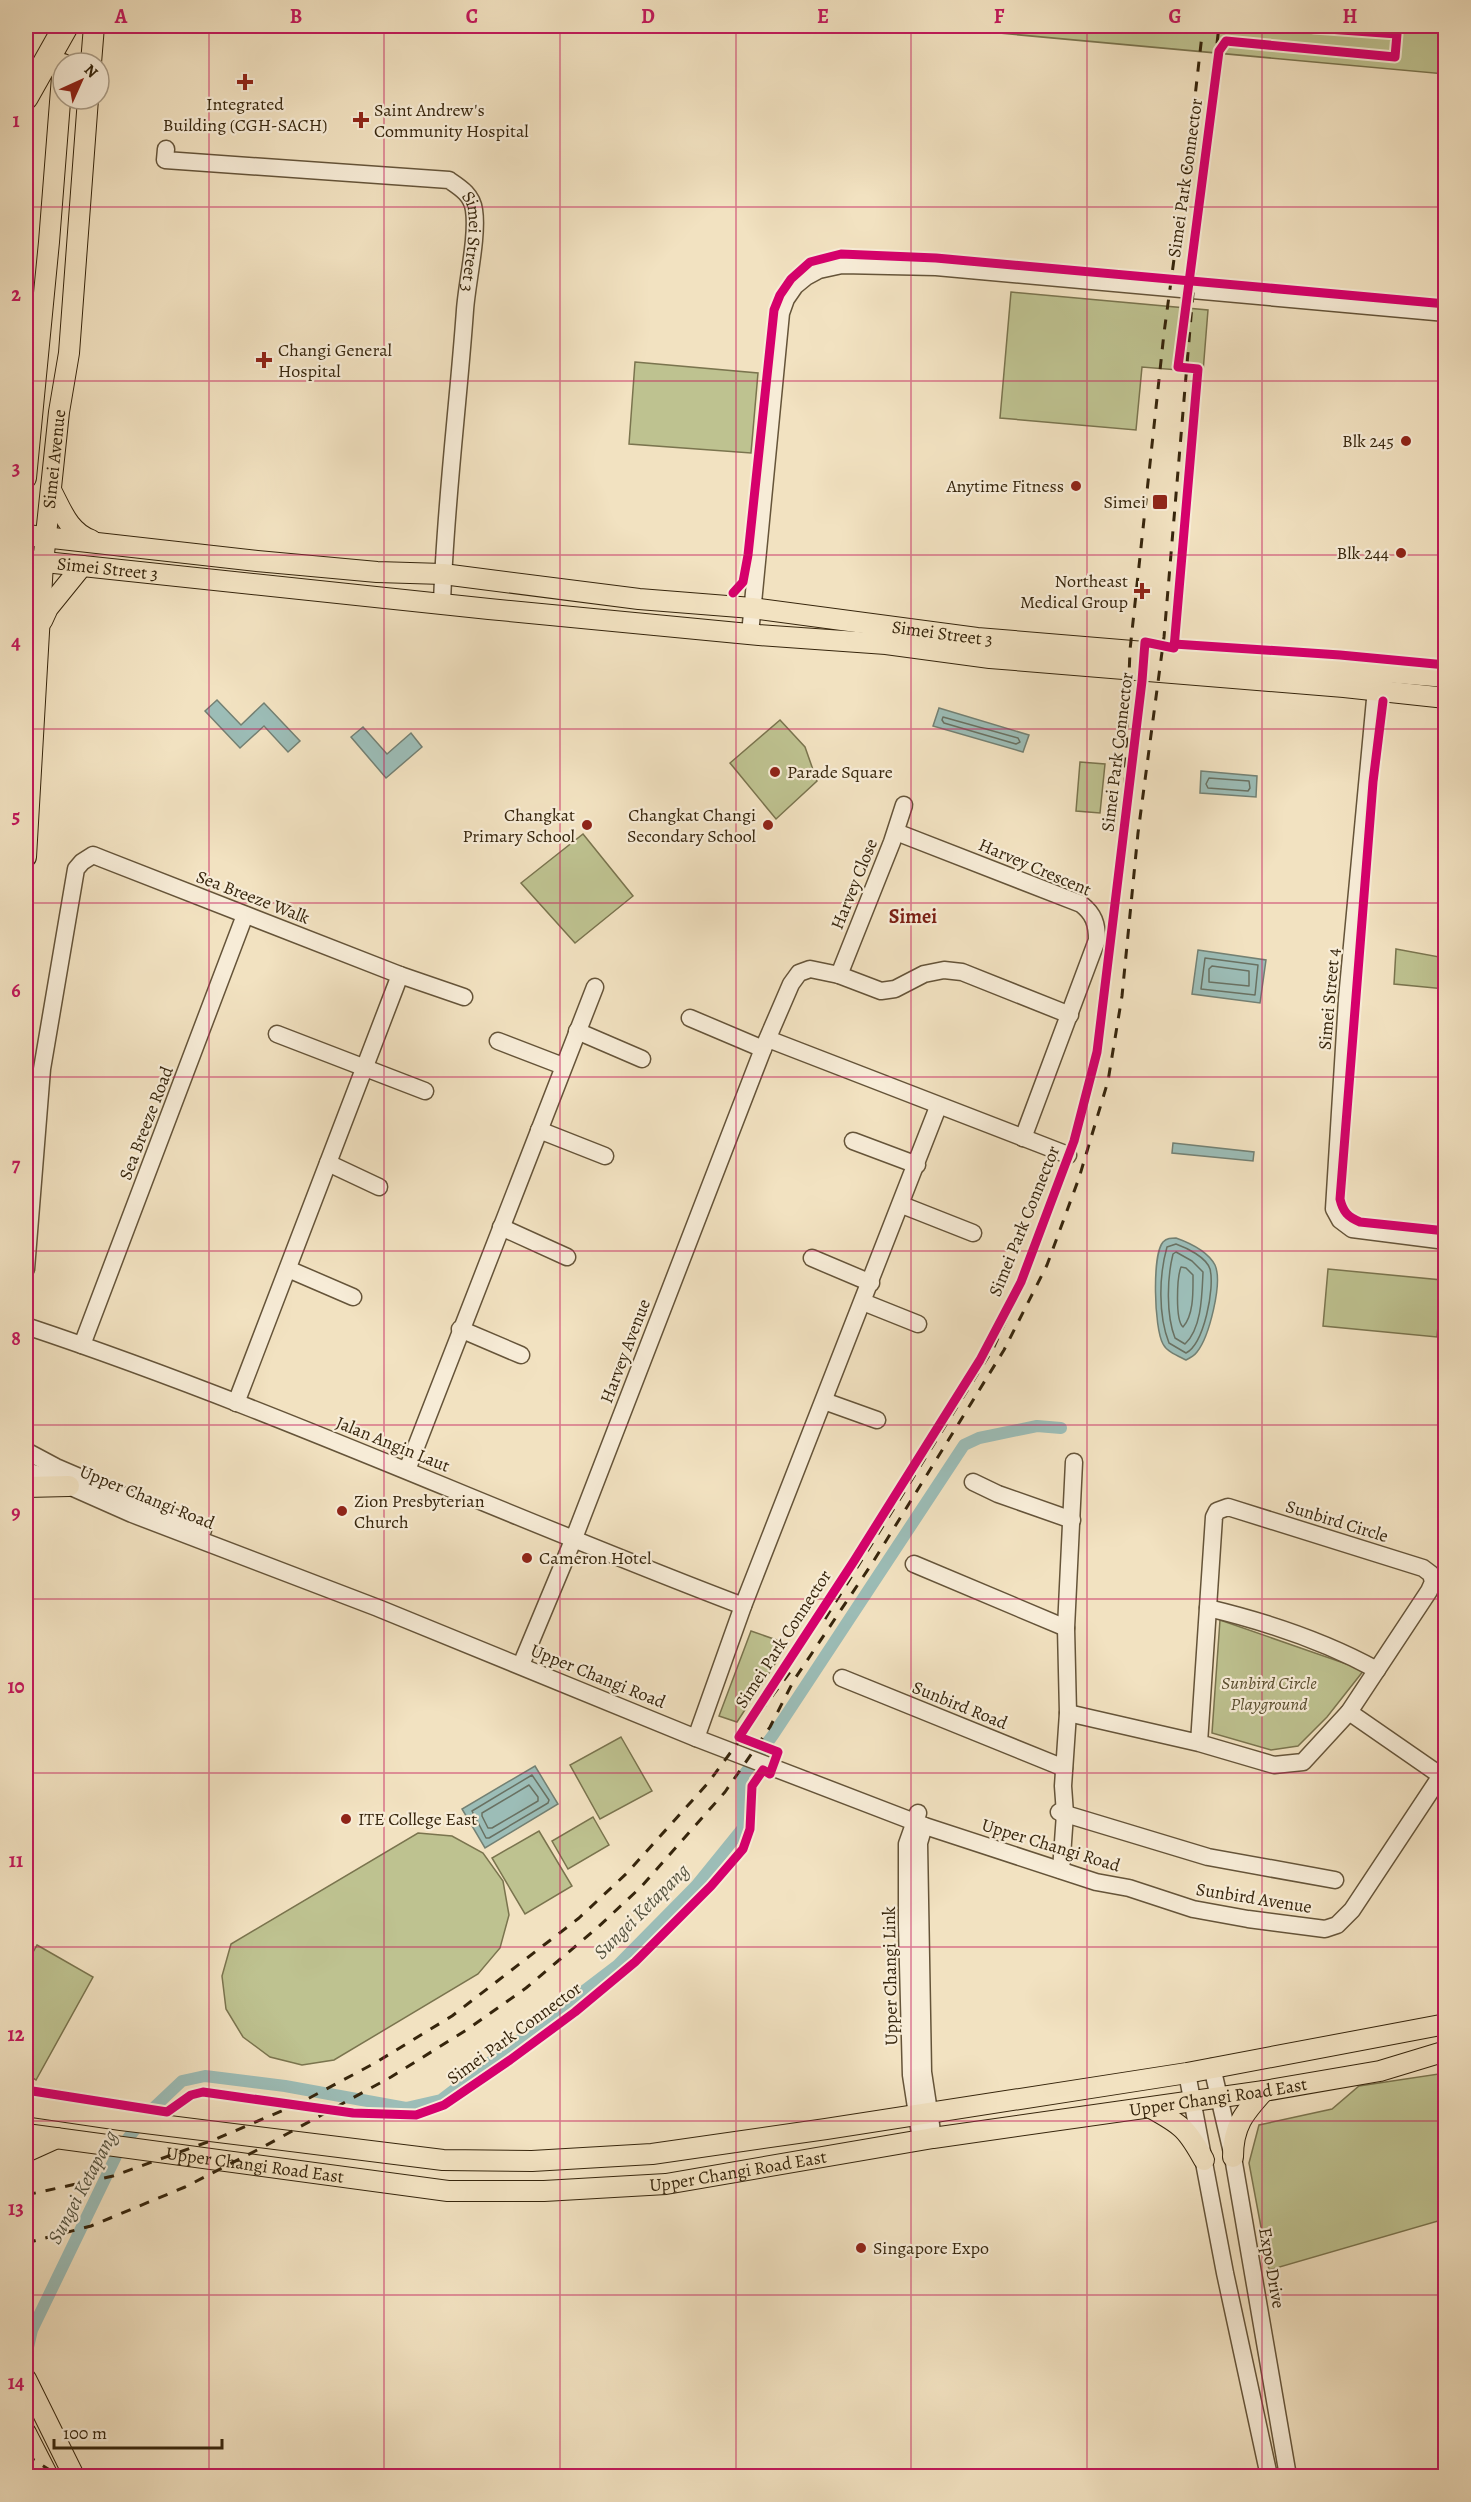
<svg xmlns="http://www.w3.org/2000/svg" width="1471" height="2502" viewBox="0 0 1471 2502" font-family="Alegreya,serif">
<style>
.green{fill:#bec290;stroke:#7a744e;stroke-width:1.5}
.water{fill:#9cbdb7;stroke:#738073;stroke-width:1.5}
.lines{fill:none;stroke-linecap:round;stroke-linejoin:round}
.shore{stroke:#697162;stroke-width:1.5}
.canal{stroke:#9cbdb7;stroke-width:12}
.minor-casing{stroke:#655439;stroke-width:19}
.major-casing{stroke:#36250c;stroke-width:22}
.highway-casing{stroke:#36250c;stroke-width:26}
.minor{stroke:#f7ecd7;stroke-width:16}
.major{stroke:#f2e2c1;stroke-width:20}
.highway{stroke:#f2e2c1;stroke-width:24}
.rail{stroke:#36250c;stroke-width:3;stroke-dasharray:10 10;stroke-linecap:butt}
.cycleway-casing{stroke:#f7ecd7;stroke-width:13}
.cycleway{stroke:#d6006c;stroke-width:9}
.grid{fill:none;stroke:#c2185b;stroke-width:1.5;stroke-opacity:0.55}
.poi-dot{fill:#8f2418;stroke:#f7ecd7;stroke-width:2}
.labels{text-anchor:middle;stroke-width:4.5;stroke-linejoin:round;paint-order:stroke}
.poi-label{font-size:18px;fill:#36250c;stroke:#f7ecd7;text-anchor:start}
.street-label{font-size:18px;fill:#36250c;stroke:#f7ecd7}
.park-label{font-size:18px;font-style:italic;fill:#584c2d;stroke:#f7ecd7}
.neighbourhood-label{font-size:20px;font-weight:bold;fill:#7a1f14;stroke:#f7ecd7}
.water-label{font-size:20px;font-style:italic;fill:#55533f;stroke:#f7ecd7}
.neatline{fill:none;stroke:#c2185b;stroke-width:2}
.grid-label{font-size:20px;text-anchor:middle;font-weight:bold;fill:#c2185b}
</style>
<rect width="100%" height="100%" fill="#f2e2c1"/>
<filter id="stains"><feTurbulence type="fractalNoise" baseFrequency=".00333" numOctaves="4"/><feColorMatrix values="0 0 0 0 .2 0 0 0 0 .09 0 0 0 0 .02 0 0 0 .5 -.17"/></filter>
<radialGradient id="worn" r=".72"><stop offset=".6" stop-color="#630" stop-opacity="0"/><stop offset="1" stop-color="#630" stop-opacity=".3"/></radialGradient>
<!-- green -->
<g class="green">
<path d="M 922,26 L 1445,26 L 1445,74 Z"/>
<path d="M 1011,292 L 1208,310 L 1203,372 L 1142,367 L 1136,430 L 1000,418 Z"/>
<path d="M 635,362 L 758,373 L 751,453 L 629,444 Z"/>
<path d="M 780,720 L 805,747 L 817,781 L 776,819 L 730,763 Z"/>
<path d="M 1080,762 L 1105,764 L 1100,813 L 1076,811 Z"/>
<path d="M 583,834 L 633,896 L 575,943 L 521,883 Z"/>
<path d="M 1396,949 L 1445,958 L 1445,989 L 1394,984 Z"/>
<path d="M 1328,1269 L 1442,1280 L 1437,1337 L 1323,1326 Z"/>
<path d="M 1220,1620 L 1364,1670 L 1327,1717 L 1298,1746 L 1271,1750 L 1212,1733 Z"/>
<path d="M 751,1631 L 788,1644 L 737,1722 L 719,1716 Z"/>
<path d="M 621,1737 L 652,1791 L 600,1819 L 570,1765 Z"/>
<path d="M 593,1817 L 609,1845 L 568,1869 L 552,1841 Z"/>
<path d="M 539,1831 L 572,1886 L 525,1914 L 492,1858 Z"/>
<path d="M 418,1833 L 452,1836 L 483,1853 L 503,1881 L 509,1915 L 500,1948 L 478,1974 L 334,2060 L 302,2065 L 270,2057 L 243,2037 L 226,2009 L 222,1976 L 231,1944 Z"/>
<path d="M 37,1945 L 93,1977 L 36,2080 L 26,2074 L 26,1965 Z"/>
<path d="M 1445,2073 L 1445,2219 L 1269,2270 L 1249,2163 L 1259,2125 L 1332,2109 L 1359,2086 Z"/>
</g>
<!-- water -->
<g class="water">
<path d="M 217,700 L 241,725 L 264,703 L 300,741 L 288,752 L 264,726 L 240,748 L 205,711 Z"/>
<path d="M 939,708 L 1029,735 L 1023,752 L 933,726 Z"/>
<path d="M 363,727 L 387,754 L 411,733 L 422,747 L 386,778 L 351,737 Z"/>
<path d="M 1201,771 L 1257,776 L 1256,797 L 1200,793 Z"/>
<path d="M 1198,950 L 1266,960 L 1260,1003 L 1192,994 Z"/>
<path d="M 1173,1143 L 1254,1152 L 1253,1161 L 1172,1153 Z"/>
<path d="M 1176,1238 C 1190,1243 1208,1252 1215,1265 C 1223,1283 1209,1337 1197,1352 C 1194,1356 1190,1358 1186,1360 C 1178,1356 1167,1352 1163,1344 C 1154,1328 1152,1255 1163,1242 C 1167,1238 1171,1238 1176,1238 Z"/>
<path d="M 535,1766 L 558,1804 L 485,1848 L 462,1809 Z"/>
</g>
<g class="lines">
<!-- shore -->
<g class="shore">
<path d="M 943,717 L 1018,738 L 1020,742 L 1016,744 L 944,723 L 942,720 Z"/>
<path d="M 1209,778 L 1249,781 L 1250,788 L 1248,791 L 1208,788 L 1206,784 Z"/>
<path d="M 1205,958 L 1258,965 L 1255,995 L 1201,989 Z"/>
<path d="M 1212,966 L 1249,971 L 1249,986 L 1209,982 L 1209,969 Z"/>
<path d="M 1176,1244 C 1187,1248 1206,1257 1210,1269 C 1215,1288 1204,1344 1186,1353 L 1169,1343 C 1158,1315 1159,1275 1167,1247 Z"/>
<path d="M 1176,1252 L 1192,1261 L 1203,1272 C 1202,1294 1202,1328 1185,1344 L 1175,1338 C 1166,1315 1167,1278 1173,1254 Z"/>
<path d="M 1181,1267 L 1186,1268 L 1193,1275 C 1193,1291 1194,1315 1183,1327 C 1175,1320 1177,1277 1181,1267 Z"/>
<path d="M 532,1775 L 549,1800 L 548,1803 L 489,1838 L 486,1838 L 472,1811 Z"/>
<path d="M 529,1785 L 538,1797 L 538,1801 L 492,1828 L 488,1828 L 482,1816 L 482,1813 Z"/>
</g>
<!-- canal -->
<path class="canal" d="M 26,2356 L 32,2330 L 119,2150 L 146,2115 L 182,2081 L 205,2076 L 285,2086 L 406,2108 L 441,2100 L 618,1965 L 696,1886 L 743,1828 L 743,1776 L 773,1735 L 964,1445 L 979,1438 L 1037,1426 L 1061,1428"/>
<defs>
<g id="minor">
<path id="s1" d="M 166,149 L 165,160 L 449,180 C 461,188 472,195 474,210 C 478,236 467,282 465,310 C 458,408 445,506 442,604"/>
<path d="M 750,634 L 781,313 L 786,299 L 795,286 L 806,277 L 819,270 L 842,265 L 936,267 L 1446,313"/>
<path d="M 1377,678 L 1347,999 L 1334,1209 L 1340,1220 L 1352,1229 L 1446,1241"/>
<path d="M 896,832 L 1081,904 C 1094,914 1097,924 1097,940 L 1023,1138"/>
<path d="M 839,975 L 892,842 L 904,805"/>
<path d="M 690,1018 L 763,1049"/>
<path d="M 577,1031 L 642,1059"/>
<path d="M 277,1034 L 425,1091"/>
<path d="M 768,1039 L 1068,1155"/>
<path d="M 498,1041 L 563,1066"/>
<path d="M 539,1130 L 605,1156"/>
<path d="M 853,1141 L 917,1165"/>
<path d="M 328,1163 L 379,1187"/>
<path d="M 902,1205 L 973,1233"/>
<path d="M 501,1227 L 567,1257"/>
<path d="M 812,1258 L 871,1283"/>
<path d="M 26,1269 L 42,1069 L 76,869 L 82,862 L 93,855 L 103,859 L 400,975 L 464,997"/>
<path d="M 288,1269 L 353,1297"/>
<path d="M 863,1302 L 918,1324"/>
<path d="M 26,1326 C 269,1407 503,1515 743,1606"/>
<path d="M 460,1329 L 521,1355"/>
<path d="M 82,1345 L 245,915"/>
<path d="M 824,1401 L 877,1420"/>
<path d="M 236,1403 L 400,975"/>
<path d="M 26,1451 L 56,1467 L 203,1530"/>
<path d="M 407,1470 L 595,987"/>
<path d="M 26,1471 L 53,1479 L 132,1514 L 378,1608 L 696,1738 L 925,1826 L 1096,1882 L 1129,1888 L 1193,1909 L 1248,1919 L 1325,1929 L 1337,1925 L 1352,1910 L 1446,1768"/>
<path d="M 973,1482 L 998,1494 L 1072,1520"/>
<path d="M 914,1564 L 1066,1628"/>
<path d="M 1208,1608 C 1267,1622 1324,1641 1377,1670"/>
<path d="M 521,1665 L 574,1538 L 763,1049 L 791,984 L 799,973 L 810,969 L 839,975 L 881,991 L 895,989 L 924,974 L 944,970 L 962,972 L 1070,1015"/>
<path d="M 842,1678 L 1064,1768"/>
<path d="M 1349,1712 L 1440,1775"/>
<path d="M 1068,1713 L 1199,1743 L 1274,1765 L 1303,1762 L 1349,1712 L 1429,1591 L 1433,1582 L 1431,1574 L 1423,1568 L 1228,1507 L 1217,1511 L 1214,1517 L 1199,1743"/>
<path d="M 696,1738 L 743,1606 L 938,1107"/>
<path d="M 1059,1812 L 1208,1857 L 1335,1880"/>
<path d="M 918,1813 L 907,1844 L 907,1927 L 911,2075 L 921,2140"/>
<path d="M 924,1826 L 919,1843 L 923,2072 L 933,2138"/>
<path d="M 1061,1870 L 1065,1814 L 1063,1786 L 1068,1713 L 1066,1628 L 1074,1462"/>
<path d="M 1212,2067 L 1233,2157 L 1288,2476"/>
<path d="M 1187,2073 L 1225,2273 L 1269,2476"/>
</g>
<g id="major">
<path d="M 91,63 L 94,26"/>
<path d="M 26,478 L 49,242 L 63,64"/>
<path d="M 52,492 C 62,511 69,532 91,540"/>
<path id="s2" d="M 26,535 L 257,561 L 377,572 L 443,574 L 639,599 L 752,608 L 977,638 L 1446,677"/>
<path id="s3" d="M 26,560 L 489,609 L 759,635 L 886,644 L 990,658 L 1344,687 L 1446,698"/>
<path d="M 42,621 L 48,608 L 82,566"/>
<path id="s4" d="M 26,857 L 43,563 L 59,412 L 69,353 L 88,99"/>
<path d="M 26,1487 L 69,1486"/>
<path d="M 26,2106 L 121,2120 L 443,2160 L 532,2161 L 652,2154 L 826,2129 L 1187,2073 L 1446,2024"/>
<path d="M 1151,2108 C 1182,2125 1187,2129 1204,2160"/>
<path id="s5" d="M 26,2134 L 448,2191 L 544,2191 L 666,2184 L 933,2138 L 1264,2091 L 1380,2071 L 1446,2051"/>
<path d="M 26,2152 L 57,2138"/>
<path d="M 1233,2157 C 1233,2126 1244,2113 1264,2091"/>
<path d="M 26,2379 L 74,2476"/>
<path d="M 26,2433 L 48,2476"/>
</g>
<path id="highway" d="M 26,97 L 66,26"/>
</defs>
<!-- minor casing -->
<use href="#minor" class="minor-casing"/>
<!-- major casing -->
<use href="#major" class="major-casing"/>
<!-- highway casing -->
<use href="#highway" class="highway-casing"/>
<!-- minor -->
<use href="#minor" class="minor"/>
<!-- major -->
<use href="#major" class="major"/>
<!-- highway -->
<use href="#highway" class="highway"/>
<!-- rail -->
<g class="rail">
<path d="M 825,1619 L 993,1349 L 1032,1263 L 1064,1177 L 1093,1082 L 1117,908 L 1123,836 L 1130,650 L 1164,333 L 1190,141 L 1203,26"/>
<path d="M 26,2195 L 113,2176 L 216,2139 L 300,2103 L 375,2063 L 452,2016 L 579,1918 L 627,1873 L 708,1783 L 790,1672"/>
<path d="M 26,2243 L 91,2226 L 185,2187 L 263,2147 L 391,2077 L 468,2029 L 526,1988 L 597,1928 L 641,1887 L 725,1792 L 770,1727 L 794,1680 L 873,1562 L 1004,1350 L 1047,1265 L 1079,1178 L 1108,1081 L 1122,996 L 1138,833 L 1164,637 L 1206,139 L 1219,26"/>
<path d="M 26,2455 L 59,2476"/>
</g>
<defs>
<g id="cycleway">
<path d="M 733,593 L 743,582 L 748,555 L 774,310 L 780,295 L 791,279 L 810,262 L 841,254 L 936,258 L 1446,304"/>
<path d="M 1174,644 L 1340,655 L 1446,665"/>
<path d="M 1383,701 L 1373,782 L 1340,1199 C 1343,1212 1348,1217 1360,1222 L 1446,1231"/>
<path d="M 26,2090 L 167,2112 L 191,2095 L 203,2092 L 353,2113 L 416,2115 L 444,2105 L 510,2060 L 575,2012 L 635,1962 L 711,1886 L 743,1849 L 750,1829 L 752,1786 L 763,1770 L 770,1774 L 778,1752 L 739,1737 L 854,1561 L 980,1360 L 1021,1282 L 1074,1141 L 1097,1052 L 1142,681 L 1145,642 L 1174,648 L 1198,369 L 1178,367 L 1219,51 L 1226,41 L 1395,57 L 1397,34 L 1314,28 L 1314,26"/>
</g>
</defs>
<!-- cycleway casing -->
<use href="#cycleway" class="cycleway-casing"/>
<!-- cycleway -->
<use href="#cycleway" class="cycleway"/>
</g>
<!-- grid -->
<path class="grid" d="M 209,26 L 209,2476M 384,26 L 384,2476M 560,26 L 560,2476M 736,26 L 736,2476M 911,26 L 911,2476M 1087,26 L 1087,2476M 1262,26 L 1262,2476M 26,207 L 1446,207M 26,381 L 1446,381M 26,555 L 1446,555M 26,729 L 1446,729M 26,903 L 1446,903M 26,1077 L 1446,1077M 26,1251 L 1446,1251M 26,1425 L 1446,1425M 26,1599 L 1446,1599M 26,1773 L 1446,1773M 26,1947 L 1446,1947M 26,2121 L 1446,2121M 26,2295 L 1446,2295"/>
<!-- markers -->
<g class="poi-dot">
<path d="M242 73h6v6h6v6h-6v6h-6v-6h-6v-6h6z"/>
<path d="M358 111h6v6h6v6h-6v6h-6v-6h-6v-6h6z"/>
<path d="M261 351h6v6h6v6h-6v6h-6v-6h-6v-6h6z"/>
<circle cx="1406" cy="441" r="6"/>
<circle cx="1076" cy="486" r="6"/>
<rect x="1152" y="494" width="16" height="16" rx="3"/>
<circle cx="1401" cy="553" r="6"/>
<path d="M1139 582h6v6h6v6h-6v6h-6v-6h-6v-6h6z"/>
<circle cx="775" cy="772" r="6"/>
<circle cx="587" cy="825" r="6"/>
<circle cx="768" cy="825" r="6"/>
<circle cx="342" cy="1511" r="6"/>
<circle cx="527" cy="1558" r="6"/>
<circle cx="346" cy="1819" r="6"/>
<circle cx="861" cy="2248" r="6"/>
</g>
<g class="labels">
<!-- poi labels -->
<g class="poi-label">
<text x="245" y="110" text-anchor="middle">Integrated<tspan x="245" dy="21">Building (CGH-SACH)</tspan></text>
<text x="374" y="116">Saint Andrew's<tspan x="374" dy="21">Community Hospital</tspan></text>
<text x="278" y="356">Changi General<tspan x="278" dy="21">Hospital</tspan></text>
<text x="1394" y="447" text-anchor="end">Blk 245</text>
<text x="1064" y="492" text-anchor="end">Anytime Fitness</text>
<text x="1146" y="508" text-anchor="end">Simei</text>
<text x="1389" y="559" text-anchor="end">Blk 244</text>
<text x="1128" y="587" text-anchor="end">Northeast<tspan x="1128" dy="21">Medical Group</tspan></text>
<text x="787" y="778">Parade Square</text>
<text x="575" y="821" text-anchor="end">Changkat<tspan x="575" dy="21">Primary School</tspan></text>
<text x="756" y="821" text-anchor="end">Changkat Changi<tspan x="756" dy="21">Secondary School</tspan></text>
<text x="354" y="1507">Zion Presbyterian<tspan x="354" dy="21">Church</tspan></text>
<text x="539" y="1564">Cameron Hotel</text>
<text x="358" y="1825">ITE College East</text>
<text x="873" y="2254">Singapore Expo</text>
</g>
<!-- street labels -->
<g class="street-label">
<text transform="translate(1185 178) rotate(-82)" y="6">Simei Park Connector</text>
<text dy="6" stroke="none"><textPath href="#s1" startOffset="368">Simei Street 3</textPath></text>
<text dy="6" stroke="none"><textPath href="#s4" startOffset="399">Simei Avenue</textPath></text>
<text dy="6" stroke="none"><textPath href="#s3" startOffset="82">Simei Street 3</textPath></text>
<text dy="6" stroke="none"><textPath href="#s2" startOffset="922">Simei Street 3</textPath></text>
<text transform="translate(1117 752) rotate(-83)" y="6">Simei Park Connector</text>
<text transform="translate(1035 867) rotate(23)" y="6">Harvey Crescent</text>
<text transform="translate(854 884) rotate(-68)" y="6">Harvey Close</text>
<text transform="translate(253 897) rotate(21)" y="6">Sea Breeze Walk</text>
<text transform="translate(1329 999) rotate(-85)" y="6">Simei Street 4</text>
<text transform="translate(146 1123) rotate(-69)" y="6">Sea Breeze Road</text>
<text transform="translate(1024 1221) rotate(-68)" y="6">Simei Park Connector</text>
<text transform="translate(625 1351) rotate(-69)" y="6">Harvey Avenue</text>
<text transform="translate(393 1444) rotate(22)" y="6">Jalan Angin Laut</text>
<text transform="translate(147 1497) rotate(22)" y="6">Upper Changi Road</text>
<text transform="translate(1337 1521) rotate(17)" y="6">Sunbird Circle</text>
<text transform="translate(783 1639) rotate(-57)" y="6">Simei Park Connector</text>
<text transform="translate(598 1676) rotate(22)" y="6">Upper Changi Road</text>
<text transform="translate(960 1705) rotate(22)" y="6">Sunbird Road</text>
<text transform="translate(1051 1845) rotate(17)" y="6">Upper Changi Road</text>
<text transform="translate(1254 1898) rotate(9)" y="6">Sunbird Avenue</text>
<text transform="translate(890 1976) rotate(-91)" y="6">Upper Changi Link</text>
<text transform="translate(514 2033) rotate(-36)" y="6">Simei Park Connector</text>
<text dy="6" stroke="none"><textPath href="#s5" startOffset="1203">Upper Changi Road East</textPath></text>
<text dy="6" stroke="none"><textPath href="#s5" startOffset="231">Upper Changi Road East</textPath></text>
<text dy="6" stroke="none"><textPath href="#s5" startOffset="717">Upper Changi Road East</textPath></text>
<text transform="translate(1272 2268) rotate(80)" y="6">Expo Drive</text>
</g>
<!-- park labels -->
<g class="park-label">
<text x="1269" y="1689">Sunbird Circle<tspan x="1269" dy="21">Playground</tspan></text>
</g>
<!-- neighbourhood labels -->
<g class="neighbourhood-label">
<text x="913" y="923">Simei</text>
</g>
<!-- water labels -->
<g class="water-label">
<text transform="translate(641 1911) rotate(-45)" y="7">Sungei Ketapang</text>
<text transform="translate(82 2187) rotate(-62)" y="7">Sungei Ketapang</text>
</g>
</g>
<!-- margin -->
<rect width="1471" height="2502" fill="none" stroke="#f2e2c1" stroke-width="66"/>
<!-- north arrow -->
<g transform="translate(81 81) rotate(45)"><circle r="28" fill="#f7ecd7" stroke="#aa9c86" stroke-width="1.5"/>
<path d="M0-4.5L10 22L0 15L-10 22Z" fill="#8f2418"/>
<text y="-9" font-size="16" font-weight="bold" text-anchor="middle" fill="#36250c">N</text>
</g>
<!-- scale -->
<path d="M54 2439v9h168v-9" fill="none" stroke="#36250c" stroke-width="3"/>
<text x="63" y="2439" font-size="18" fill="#36250c" stroke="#f7ecd7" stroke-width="4.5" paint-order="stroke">100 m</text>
<rect x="33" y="33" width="1405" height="2436" class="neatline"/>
<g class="grid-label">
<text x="121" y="23">A</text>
<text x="296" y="23">B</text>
<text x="472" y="23">C</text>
<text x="648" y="23">D</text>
<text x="823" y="23">E</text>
<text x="999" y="23">F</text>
<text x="1175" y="23">G</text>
<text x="1350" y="23">H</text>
<text x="16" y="127">1</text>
<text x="16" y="301">2</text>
<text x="16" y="475">3</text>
<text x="16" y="649">4</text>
<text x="16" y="823">5</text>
<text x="16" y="997">6</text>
<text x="16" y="1171">7</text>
<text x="16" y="1345">8</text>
<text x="16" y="1519">9</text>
<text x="16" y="1693">10</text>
<text x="16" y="1867">11</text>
<text x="16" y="2041">12</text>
<text x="16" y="2215">13</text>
<text x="16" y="2389">14</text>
</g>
<rect width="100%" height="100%" filter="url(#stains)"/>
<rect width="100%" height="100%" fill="url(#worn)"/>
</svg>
